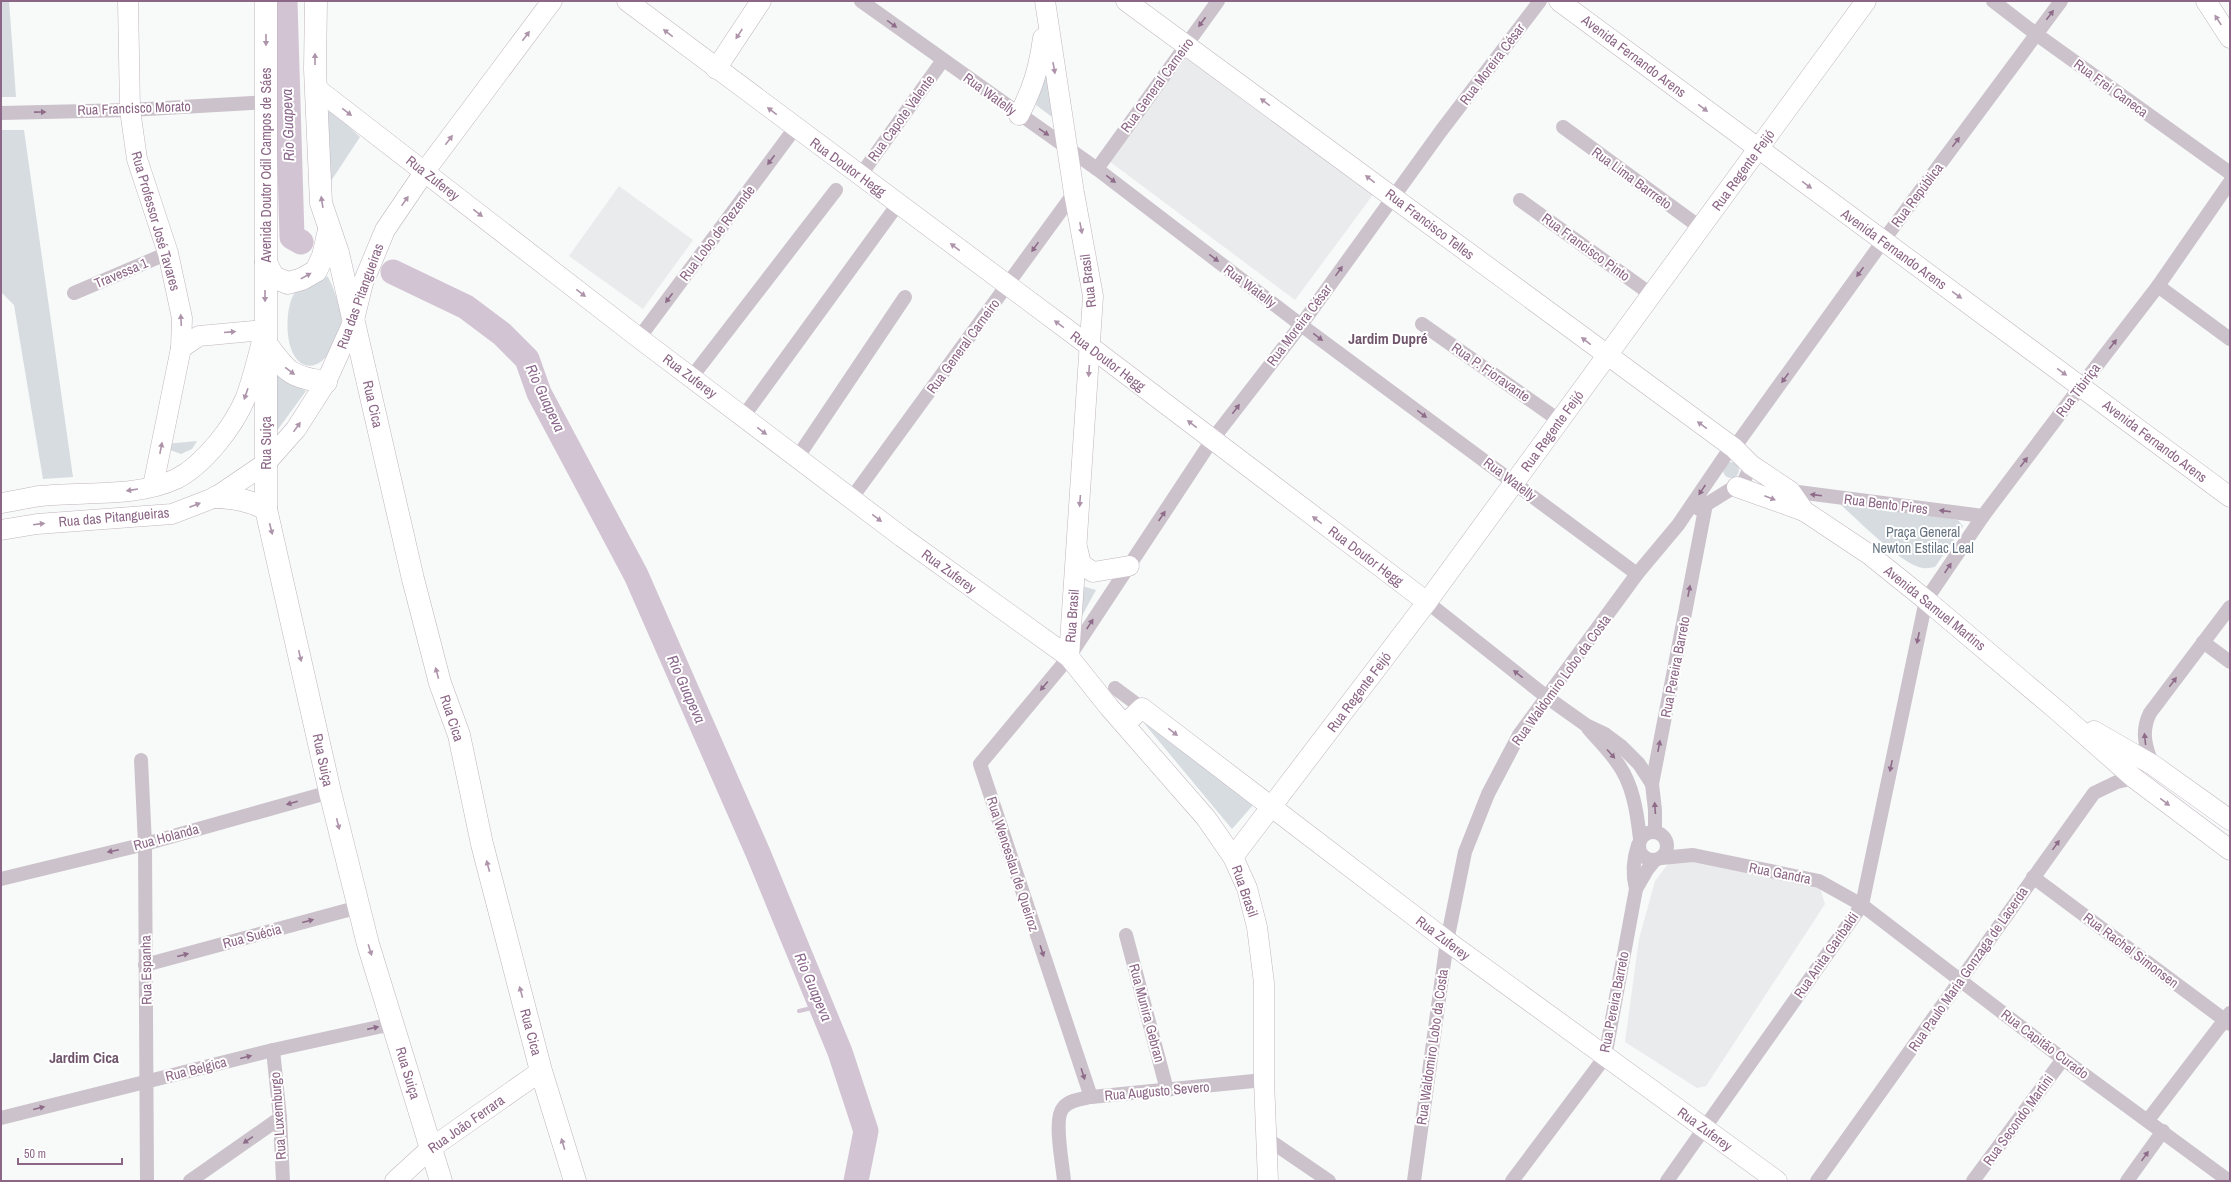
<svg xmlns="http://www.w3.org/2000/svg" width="2231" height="1182" viewBox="0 0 2231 1182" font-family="'Archivo Narrow',sans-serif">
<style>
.built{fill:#eaebec}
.green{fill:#d6dce0}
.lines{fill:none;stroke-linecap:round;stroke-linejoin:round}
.stream{stroke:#d3c4d3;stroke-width:4}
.river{stroke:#d3c4d3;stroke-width:25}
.secondary-casing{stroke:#c1b5bf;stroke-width:21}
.primary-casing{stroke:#bfb4bd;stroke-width:23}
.street{stroke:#ccc2cb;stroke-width:14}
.secondary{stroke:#fff;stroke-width:20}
.primary{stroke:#fff;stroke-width:22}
.oneway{fill:#8e6b89}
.oneway2{fill:#ae94aa}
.labels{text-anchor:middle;stroke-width:4;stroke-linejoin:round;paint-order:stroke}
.street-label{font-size:14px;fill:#8b6686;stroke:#fff}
.park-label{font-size:14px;fill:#667481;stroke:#fff}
.water-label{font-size:15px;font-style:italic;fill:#8b688d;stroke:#fff}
.neighbourhood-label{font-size:15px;font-weight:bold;fill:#6f556c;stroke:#fff}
</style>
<rect width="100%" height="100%" fill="#f7faf9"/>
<!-- built -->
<g class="built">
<path d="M 1190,53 L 1375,192 L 1295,300 L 1109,161 Z"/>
<path d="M 619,186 L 693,240 L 643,309 L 569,256 Z"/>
<path d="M 1674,856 L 1818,882 L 1825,904 L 1706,1086 L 1697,1088 L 1625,1042 L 1639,939 L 1655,881 Z"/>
</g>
<!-- green -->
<g class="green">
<path d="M 1,1 L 9,1 L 16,97 L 1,97 Z"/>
<path d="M 1047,59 L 1060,123 L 1036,105 Z"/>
<path d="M 329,112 L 333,112 L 360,137 L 327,187 L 325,114 Z"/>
<path d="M 24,130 L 73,477 L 43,479 L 14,305 L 1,292 L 1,130 Z"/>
<path d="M 321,274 L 328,277 C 334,288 342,312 342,324 C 340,339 324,371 305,365 C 284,358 284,310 294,294 C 299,285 311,279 321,274 Z"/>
<path d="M 275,367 L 289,382 L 306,391 L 276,432 Z"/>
<path d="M 197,441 L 192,449 L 181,454 L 170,450 L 166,444 Z"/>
<circle cx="1731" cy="470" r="8"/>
<path d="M 1844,500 L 1958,520 L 1963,526 L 1935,567 C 1932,567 1927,569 1923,568 C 1903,566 1858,520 1841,505 Z"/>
<path d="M 1082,586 L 1096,590 L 1078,623 Z"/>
<path d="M 1143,722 L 1254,804 L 1232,829 Z"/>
</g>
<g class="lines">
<!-- stream -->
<path class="stream" d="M 799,1011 L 820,1006"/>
<!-- river -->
<g class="river">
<path d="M 285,1 L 292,237 L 301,242"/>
<path d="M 393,272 L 466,307 L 502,334 L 527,359 L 539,393 L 636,575 L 758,853 L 840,1052 L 866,1131 L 856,1181"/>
</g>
<defs>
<g id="secondary">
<path d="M 128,1 L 130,110 L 137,159 L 168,253 L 182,318 L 181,348 L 153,486"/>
<path d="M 627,1 L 1080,339 L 1427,602"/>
<path d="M 1045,1 L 1074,193 L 1093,296 L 1069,657"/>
<path d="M 1126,1 L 1734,448 L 1751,465 L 1790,491 L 1804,511 L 1870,555 L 1926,600 L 2059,712 L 2134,778 L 2230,850"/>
<path d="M 1559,1 L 2230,497"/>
<path d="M 2206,1 L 2230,38"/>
<path d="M 716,69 L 761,1"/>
<path d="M 316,88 L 639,338 L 902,537 L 1069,657 L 1109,707 L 1206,818 L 1233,857 L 1247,888 L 1257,927 L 1264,983 L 1264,1080 L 1268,1181"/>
<path d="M 1019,115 C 1033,88 1039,68 1043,38"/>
<path d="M 1737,487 L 1804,511"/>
<path d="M 1,503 C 14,501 27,498 40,496 C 84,491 135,498 176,479 C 204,465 234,426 246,397 C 254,375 259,352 265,330 L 199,336 L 181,348"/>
<path d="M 1,530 L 37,524 L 172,514 L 216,497 L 266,463 L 296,429 L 326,382 L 354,320 L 363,283 L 385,230 L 425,171 L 552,1"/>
<path d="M 1077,547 L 1081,564 L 1093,572 L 1129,566"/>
<path d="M 1125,724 L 1142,708 L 1447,941 L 1777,1181"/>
<path d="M 2094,731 L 2153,765 L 2230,820"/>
<path d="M 1233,857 L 1427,602 L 1866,1"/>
<path d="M 395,1181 L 431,1148 L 541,1071"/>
</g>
<g id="primary">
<path d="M 266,1 L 266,509 L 330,792 L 368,944 L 441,1181"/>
<path d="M 316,1 L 315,69 L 321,203 L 338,253 L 413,579 L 440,683 L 459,735 L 482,844 L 541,1071 L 575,1181"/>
<path d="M 266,262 L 273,277 L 288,283 L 302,279 L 316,271 L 323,256 L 329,230"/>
<path d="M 265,342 C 286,371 289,377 326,382"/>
<path d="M 216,497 C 234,498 249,500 266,509"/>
</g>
</defs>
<!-- secondary casing -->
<use href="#secondary" class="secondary-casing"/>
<!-- primary casing -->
<use href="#primary" class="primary-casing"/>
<!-- street -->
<g class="street">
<path d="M 861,1 L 1097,169 L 1301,325 L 1637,574"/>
<path d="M 1993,1 L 2036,34 L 2230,173"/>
<path d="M 1,113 L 130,110 L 267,102"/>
<path d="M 1563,127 L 1701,228"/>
<path d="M 1097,169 L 1218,1"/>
<path d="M 860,176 L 943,60"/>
<path d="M 1520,200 L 1652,295"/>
<path d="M 2158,286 L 2230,339"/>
<path d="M 74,293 L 168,253"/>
<path d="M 1422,324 L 1560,421"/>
<path d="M 639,338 L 795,128"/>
<path d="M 691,378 L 836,190"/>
<path d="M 743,417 L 898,204"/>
<path d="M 797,458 L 905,297"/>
<path d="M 1790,491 L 1983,516"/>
<path d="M 851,499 L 1074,193"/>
<path d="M 1699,509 L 1744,481 L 1751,465"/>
<path d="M 1427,602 L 1548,698 L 1586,725 L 1605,734 L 1621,746 L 1639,764 L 1652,784"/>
<path d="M 2203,642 L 2230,662"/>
<path d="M 1115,688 L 1142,708"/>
<path d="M 1588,728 C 1597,739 1608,749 1616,761 C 1633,783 1637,812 1640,839"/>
<path d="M 141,760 L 145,844 L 147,1181"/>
<path d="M 2153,765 C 2145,747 2141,731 2150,713 L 2230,607"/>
<path d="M 1655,831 L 1655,810 L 1652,784 L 1706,504"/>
<circle cx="1653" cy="846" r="14"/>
<path d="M 1661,858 L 1693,855 L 1819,881 L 1862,905 L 2063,1059 L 2229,1181"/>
<path d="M 2033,877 L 2230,1024"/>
<path d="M 1,879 L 145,844 L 330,792"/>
<path d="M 1636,889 C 1632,874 1633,860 1638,845"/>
<path d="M 1126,935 L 1167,1090"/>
<path d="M 145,965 L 359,907"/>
<path d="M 273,1050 L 280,1118 L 283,1181"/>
<path d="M 1091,1097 L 980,764 L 1069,657 L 1212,440 L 1301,325 L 1441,131 L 1540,1"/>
<path d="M 1,1118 L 273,1050 L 392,1024"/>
<path d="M 2148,1120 L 2230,1013"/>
<path d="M 1266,1138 L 1329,1181"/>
<path d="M 190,1181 L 280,1118"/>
<path d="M 1064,1181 C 1063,1166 1053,1119 1063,1108 C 1069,1100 1081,1099 1091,1097 L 1264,1080"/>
<path d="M 1414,1181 L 1447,941 L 1465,852 L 1488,794 L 1519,735 L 1637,574 L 1678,525 L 1725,456 L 1734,448 L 1883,241 L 2061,1"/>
<path d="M 1512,1181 L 1605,1057 L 1636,889 L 1647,870 L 1655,860"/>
<path d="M 1667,1181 L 1862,905 L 1926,600 L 1983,516 L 2081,386 L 2158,286 L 2230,182"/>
<path d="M 1817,1181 L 2094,793 L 2117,782 L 2134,778"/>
<path d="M 1973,1181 L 2063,1059"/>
<path d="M 2127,1181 L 2163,1131"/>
</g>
<!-- secondary -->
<use href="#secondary" class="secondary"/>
<!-- primary -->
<use href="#primary" class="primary"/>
</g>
<!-- one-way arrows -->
<defs><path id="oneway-solid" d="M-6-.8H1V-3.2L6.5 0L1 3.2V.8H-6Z"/></defs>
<g class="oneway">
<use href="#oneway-solid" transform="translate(2050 15) rotate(-53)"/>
<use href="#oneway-solid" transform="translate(1202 22) rotate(127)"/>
<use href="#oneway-solid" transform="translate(892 24) rotate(36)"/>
<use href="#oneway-solid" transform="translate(40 112) rotate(-1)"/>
<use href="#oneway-solid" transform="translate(1044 132) rotate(34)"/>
<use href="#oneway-solid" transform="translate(1956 142) rotate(-53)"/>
<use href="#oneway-solid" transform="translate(771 160) rotate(127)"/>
<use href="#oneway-solid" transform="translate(1111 179) rotate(37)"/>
<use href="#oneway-solid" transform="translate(1035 247) rotate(125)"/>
<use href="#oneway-solid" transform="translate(1214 258) rotate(37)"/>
<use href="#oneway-solid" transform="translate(1339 271) rotate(-54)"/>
<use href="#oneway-solid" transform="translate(1860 272) rotate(126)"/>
<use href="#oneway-solid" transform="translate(669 298) rotate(127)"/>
<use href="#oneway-solid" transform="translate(1318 337) rotate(37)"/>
<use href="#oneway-solid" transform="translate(2113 344) rotate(-52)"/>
<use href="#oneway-solid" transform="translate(1785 378) rotate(126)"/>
<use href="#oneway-solid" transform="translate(1236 409) rotate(-53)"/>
<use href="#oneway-solid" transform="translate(1422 414) rotate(37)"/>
<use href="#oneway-solid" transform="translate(2024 462) rotate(-53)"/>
<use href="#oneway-solid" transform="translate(1702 490) rotate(124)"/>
<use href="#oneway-solid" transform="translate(1816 495) rotate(-173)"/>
<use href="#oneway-solid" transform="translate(1945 511) rotate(-173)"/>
<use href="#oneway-solid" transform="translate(1162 516) rotate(-56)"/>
<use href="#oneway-solid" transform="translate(1948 568) rotate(-56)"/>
<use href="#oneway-solid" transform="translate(1689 591) rotate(-79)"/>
<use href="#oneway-solid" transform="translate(1090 624) rotate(-57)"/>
<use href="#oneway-solid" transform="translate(1918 638) rotate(102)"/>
<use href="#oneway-solid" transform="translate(1518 674) rotate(-142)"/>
<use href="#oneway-solid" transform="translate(2173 682) rotate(-53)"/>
<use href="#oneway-solid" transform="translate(1044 686) rotate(130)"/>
<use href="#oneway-solid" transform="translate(2145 739) rotate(-96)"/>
<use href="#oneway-solid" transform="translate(1659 746) rotate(-79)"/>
<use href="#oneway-solid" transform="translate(1611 754) rotate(48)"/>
<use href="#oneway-solid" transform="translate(1891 766) rotate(102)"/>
<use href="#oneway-solid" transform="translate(292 803) rotate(164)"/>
<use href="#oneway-solid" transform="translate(1655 808) rotate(-94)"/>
<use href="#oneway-solid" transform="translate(2056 845) rotate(-54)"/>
<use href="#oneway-solid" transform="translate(113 851) rotate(168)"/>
<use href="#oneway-solid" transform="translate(308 921) rotate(-15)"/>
<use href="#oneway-solid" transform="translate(1042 951) rotate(72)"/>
<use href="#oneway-solid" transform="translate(183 955) rotate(-15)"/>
<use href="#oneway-solid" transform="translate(373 1028) rotate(-13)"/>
<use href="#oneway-solid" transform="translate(246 1057) rotate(-14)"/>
<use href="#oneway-solid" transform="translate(1083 1074) rotate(72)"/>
<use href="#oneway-solid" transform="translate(39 1108) rotate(-14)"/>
<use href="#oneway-solid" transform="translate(248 1140) rotate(145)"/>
<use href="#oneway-solid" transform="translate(2145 1156) rotate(-54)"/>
</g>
<g class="oneway2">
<use href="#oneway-solid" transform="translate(2218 20) rotate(-123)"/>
<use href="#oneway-solid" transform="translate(668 33) rotate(-143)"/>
<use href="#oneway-solid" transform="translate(739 34) rotate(123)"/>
<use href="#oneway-solid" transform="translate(526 36) rotate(-53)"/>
<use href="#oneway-solid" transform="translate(266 40) rotate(90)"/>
<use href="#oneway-solid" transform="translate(315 59) rotate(-90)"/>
<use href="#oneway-solid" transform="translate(1054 68) rotate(80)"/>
<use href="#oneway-solid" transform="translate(1265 102) rotate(-143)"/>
<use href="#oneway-solid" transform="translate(1703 108) rotate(37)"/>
<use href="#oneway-solid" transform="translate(772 111) rotate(-143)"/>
<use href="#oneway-solid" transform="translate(347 112) rotate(37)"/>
<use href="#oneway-solid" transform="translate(449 140) rotate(-53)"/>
<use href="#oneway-solid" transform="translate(1370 179) rotate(-143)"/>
<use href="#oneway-solid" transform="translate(1807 185) rotate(36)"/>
<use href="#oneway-solid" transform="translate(405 201) rotate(-55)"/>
<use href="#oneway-solid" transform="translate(322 202) rotate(-99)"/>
<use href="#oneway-solid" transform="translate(478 213) rotate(38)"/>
<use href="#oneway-solid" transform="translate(1081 228) rotate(79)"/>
<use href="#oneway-solid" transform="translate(955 247) rotate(-143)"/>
<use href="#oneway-solid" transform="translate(306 276) rotate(-29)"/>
<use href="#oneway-solid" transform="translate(581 293) rotate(38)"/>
<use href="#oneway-solid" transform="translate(1957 295) rotate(36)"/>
<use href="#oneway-solid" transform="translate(265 296) rotate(90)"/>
<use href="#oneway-solid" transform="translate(181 320) rotate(-93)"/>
<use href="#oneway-solid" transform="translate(1059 324) rotate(-144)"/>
<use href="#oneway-solid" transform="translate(230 332) rotate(-5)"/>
<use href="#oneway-solid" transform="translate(1586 341) rotate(-143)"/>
<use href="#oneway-solid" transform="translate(290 371) rotate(37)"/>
<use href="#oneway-solid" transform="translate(1089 371) rotate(94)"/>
<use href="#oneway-solid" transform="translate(2062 372) rotate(36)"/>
<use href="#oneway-solid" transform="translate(246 394) rotate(109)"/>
<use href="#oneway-solid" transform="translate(1192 424) rotate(-143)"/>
<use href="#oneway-solid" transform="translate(1702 425) rotate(-144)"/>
<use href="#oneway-solid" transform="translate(297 427) rotate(-54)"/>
<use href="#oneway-solid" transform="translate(762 431) rotate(37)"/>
<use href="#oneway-solid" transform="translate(161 448) rotate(-79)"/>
<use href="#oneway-solid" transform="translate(132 490) rotate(171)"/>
<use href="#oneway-solid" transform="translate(1770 498) rotate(21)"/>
<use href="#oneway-solid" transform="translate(1080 501) rotate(94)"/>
<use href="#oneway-solid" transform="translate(195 505) rotate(-21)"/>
<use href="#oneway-solid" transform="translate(877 518) rotate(37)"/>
<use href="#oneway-solid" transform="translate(1317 520) rotate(-143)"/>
<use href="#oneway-solid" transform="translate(39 524) rotate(-7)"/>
<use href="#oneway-solid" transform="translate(271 529) rotate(76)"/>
<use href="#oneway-solid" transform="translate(300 656) rotate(77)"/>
<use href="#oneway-solid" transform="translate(437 673) rotate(-105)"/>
<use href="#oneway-solid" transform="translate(1173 732) rotate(38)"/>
<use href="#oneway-solid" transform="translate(2165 802) rotate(37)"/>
<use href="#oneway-solid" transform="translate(338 824) rotate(76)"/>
<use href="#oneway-solid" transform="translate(488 866) rotate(-105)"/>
<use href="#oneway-solid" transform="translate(370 950) rotate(73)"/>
<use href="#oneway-solid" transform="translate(521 992) rotate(-105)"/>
<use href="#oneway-solid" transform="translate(563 1144) rotate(-107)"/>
</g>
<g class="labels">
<!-- street labels -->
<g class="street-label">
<text transform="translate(1634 56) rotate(37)" y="5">Avenida Fernando Arens</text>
<text transform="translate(1492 64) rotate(-53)" y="5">Rua Moreira César</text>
<text transform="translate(1157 85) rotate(-54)" y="5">Rua General Carneiro</text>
<text transform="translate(2111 88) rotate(36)" y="5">Rua Frei Caneca</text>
<text transform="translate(990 94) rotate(36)" y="5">Rua Watelly</text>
<text transform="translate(134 108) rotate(-2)" y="5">Rua Francisco Morato</text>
<text transform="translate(901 118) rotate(-54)" y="5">Rua Capote Valente</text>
<text transform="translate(266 165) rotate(-90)" y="5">Avenida Doutor Odil Campos de Sáes</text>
<text transform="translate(848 167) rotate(36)" y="5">Rua Doutor Hegg</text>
<text transform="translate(1743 170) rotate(-54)" y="5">Rua Regente Feijó</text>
<text transform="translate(433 178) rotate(38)" y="5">Rua Zuferey</text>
<text transform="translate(1632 178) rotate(36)" y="5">Rua Lima Barrreto</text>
<text transform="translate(1917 195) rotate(-53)" y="5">Rua República</text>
<text transform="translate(156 221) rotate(74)" y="5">Rua Professor José Tavares</text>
<text transform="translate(1430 224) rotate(37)" y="5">Rua Francisco Telles</text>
<text transform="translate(717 233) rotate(-53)" y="5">Rua Lobo de Rezende</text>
<text transform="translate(1586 247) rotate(36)" y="5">Rua Francisco Pinto</text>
<text transform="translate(1894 249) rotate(36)" y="5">Avenida Fernando Arens</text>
<text transform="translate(121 273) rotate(-23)" y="5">Travessa 1</text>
<text transform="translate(1088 281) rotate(-97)" y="5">Rua Brasil</text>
<text transform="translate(1250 286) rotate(37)" y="5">Rua Watelly</text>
<text transform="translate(360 296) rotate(-70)" y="5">Rua das Pitangueiras</text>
<text transform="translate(1299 325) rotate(-53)" y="5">Rua Moreira César</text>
<text transform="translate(963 346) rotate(-54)" y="5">Rua General Carneiro</text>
<text transform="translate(1108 361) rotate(37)" y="5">Rua Doutor Hegg</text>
<text transform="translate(1491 372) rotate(35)" y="5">Rua P. Fioravante</text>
<text transform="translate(690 376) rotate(37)" y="5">Rua Zuferey</text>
<text transform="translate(2078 390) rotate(-53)" y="5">Rua Tibiriça</text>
<text transform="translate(373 404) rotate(77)" y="5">Rua Cica</text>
<text transform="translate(1552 431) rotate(-54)" y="5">Rua Regente Feijó</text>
<text transform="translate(2155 441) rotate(37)" y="5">Avenida Fernando Arens</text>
<text transform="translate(266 443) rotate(-90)" y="5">Rua Suiça</text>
<text transform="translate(1510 479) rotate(37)" y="5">Rua Watelly</text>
<text transform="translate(1886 504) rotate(7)" y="5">Rua Bento Pires</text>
<text transform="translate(114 517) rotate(-5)" y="5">Rua das Pitangueiras</text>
<text transform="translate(1366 556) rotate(37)" y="5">Rua Doutor Hegg</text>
<text transform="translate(949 571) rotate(36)" y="5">Rua Zuferey</text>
<text transform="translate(1935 608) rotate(39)" y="5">Avenida Samuel Martins</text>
<text transform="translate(1072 616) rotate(-86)" y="5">Rua Brasil</text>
<text transform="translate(1675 667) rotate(-79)" y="5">Rua Pereira Barreto</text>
<text transform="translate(1561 680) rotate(-54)" y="5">Rua Waldomiro Lobo da Costa</text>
<text transform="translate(1359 692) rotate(-53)" y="5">Rua Regente Feijó</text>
<text transform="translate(452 718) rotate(72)" y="5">Rua Cica</text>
<text transform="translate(323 760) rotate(78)" y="5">Rua Suiça</text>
<text transform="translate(166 837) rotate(-15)" y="5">Rua Holanda</text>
<text transform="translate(1013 864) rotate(72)" y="5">Rua Wenceslau de Queiroz</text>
<text transform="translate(1780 873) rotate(11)" y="5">Rua Gandra</text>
<text transform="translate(1245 891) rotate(71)" y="5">Rua Brasil</text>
<text transform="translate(252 936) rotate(-15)" y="5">Rua Suécia</text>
<text transform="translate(1443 938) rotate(37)" y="5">Rua Zuferey</text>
<text transform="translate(2131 950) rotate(37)" y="5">Rua Rachel Simonsen</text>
<text transform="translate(1826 955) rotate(-55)" y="5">Rua Anita Garibaldi</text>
<text transform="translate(1968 969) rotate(-55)" y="5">Rua Paulo Maria Gonzaga de Lacerda</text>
<text transform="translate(146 970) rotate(-91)" y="5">Rua Espanha</text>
<text transform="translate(1614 1002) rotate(-79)" y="5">Rua Pereira Barreto</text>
<text transform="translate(1147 1013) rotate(75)" y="5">Rua Munira Gebran</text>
<text transform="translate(531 1032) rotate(75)" y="5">Rua Cica</text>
<text transform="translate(2045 1044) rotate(37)" y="5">Rua Capitão Curado</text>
<text transform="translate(1432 1047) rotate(-82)" y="5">Rua Waldomiro Lobo da Costa</text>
<text transform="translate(196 1069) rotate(-14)" y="5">Rua Belgica</text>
<text transform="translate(408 1073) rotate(73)" y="5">Rua Suiça</text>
<text transform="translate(1157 1091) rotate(-5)" y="5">Rua Augusto Severo</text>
<text transform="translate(278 1116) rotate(-94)" y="5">Rua Luxemburgo</text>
<text transform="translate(2018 1120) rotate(-54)" y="5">Rua Secondo Martini</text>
<text transform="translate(466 1124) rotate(-35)" y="5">Rua João Ferrara</text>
<text transform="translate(1705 1129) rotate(36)" y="5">Rua Zuferey</text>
</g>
<!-- park labels -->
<g class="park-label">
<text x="1923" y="537">Praça General<tspan x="1923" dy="16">Newton Estilac Leal</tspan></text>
</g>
<!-- water labels -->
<g class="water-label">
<text transform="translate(288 125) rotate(-92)" y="5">Rio Guapeva</text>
<text transform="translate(545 398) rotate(65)" y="5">Rio Guapeva</text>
<text transform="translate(686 689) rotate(66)" y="5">Rio Guapeva</text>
<text transform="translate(813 987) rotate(67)" y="5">Rio Guapeva</text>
</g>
<!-- neighbourhood labels -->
<g class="neighbourhood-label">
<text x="1388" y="344">Jardim Dupré</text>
<text x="84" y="1063">Jardim Cica</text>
</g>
</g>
<!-- border -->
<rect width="2231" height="1182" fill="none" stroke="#8b6686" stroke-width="4"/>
<!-- scale -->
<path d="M18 1158v6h104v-6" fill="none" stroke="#8b6686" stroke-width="2"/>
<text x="24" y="1158" font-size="12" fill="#8b6686" stroke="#ffffff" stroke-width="3" paint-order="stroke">50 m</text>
</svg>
